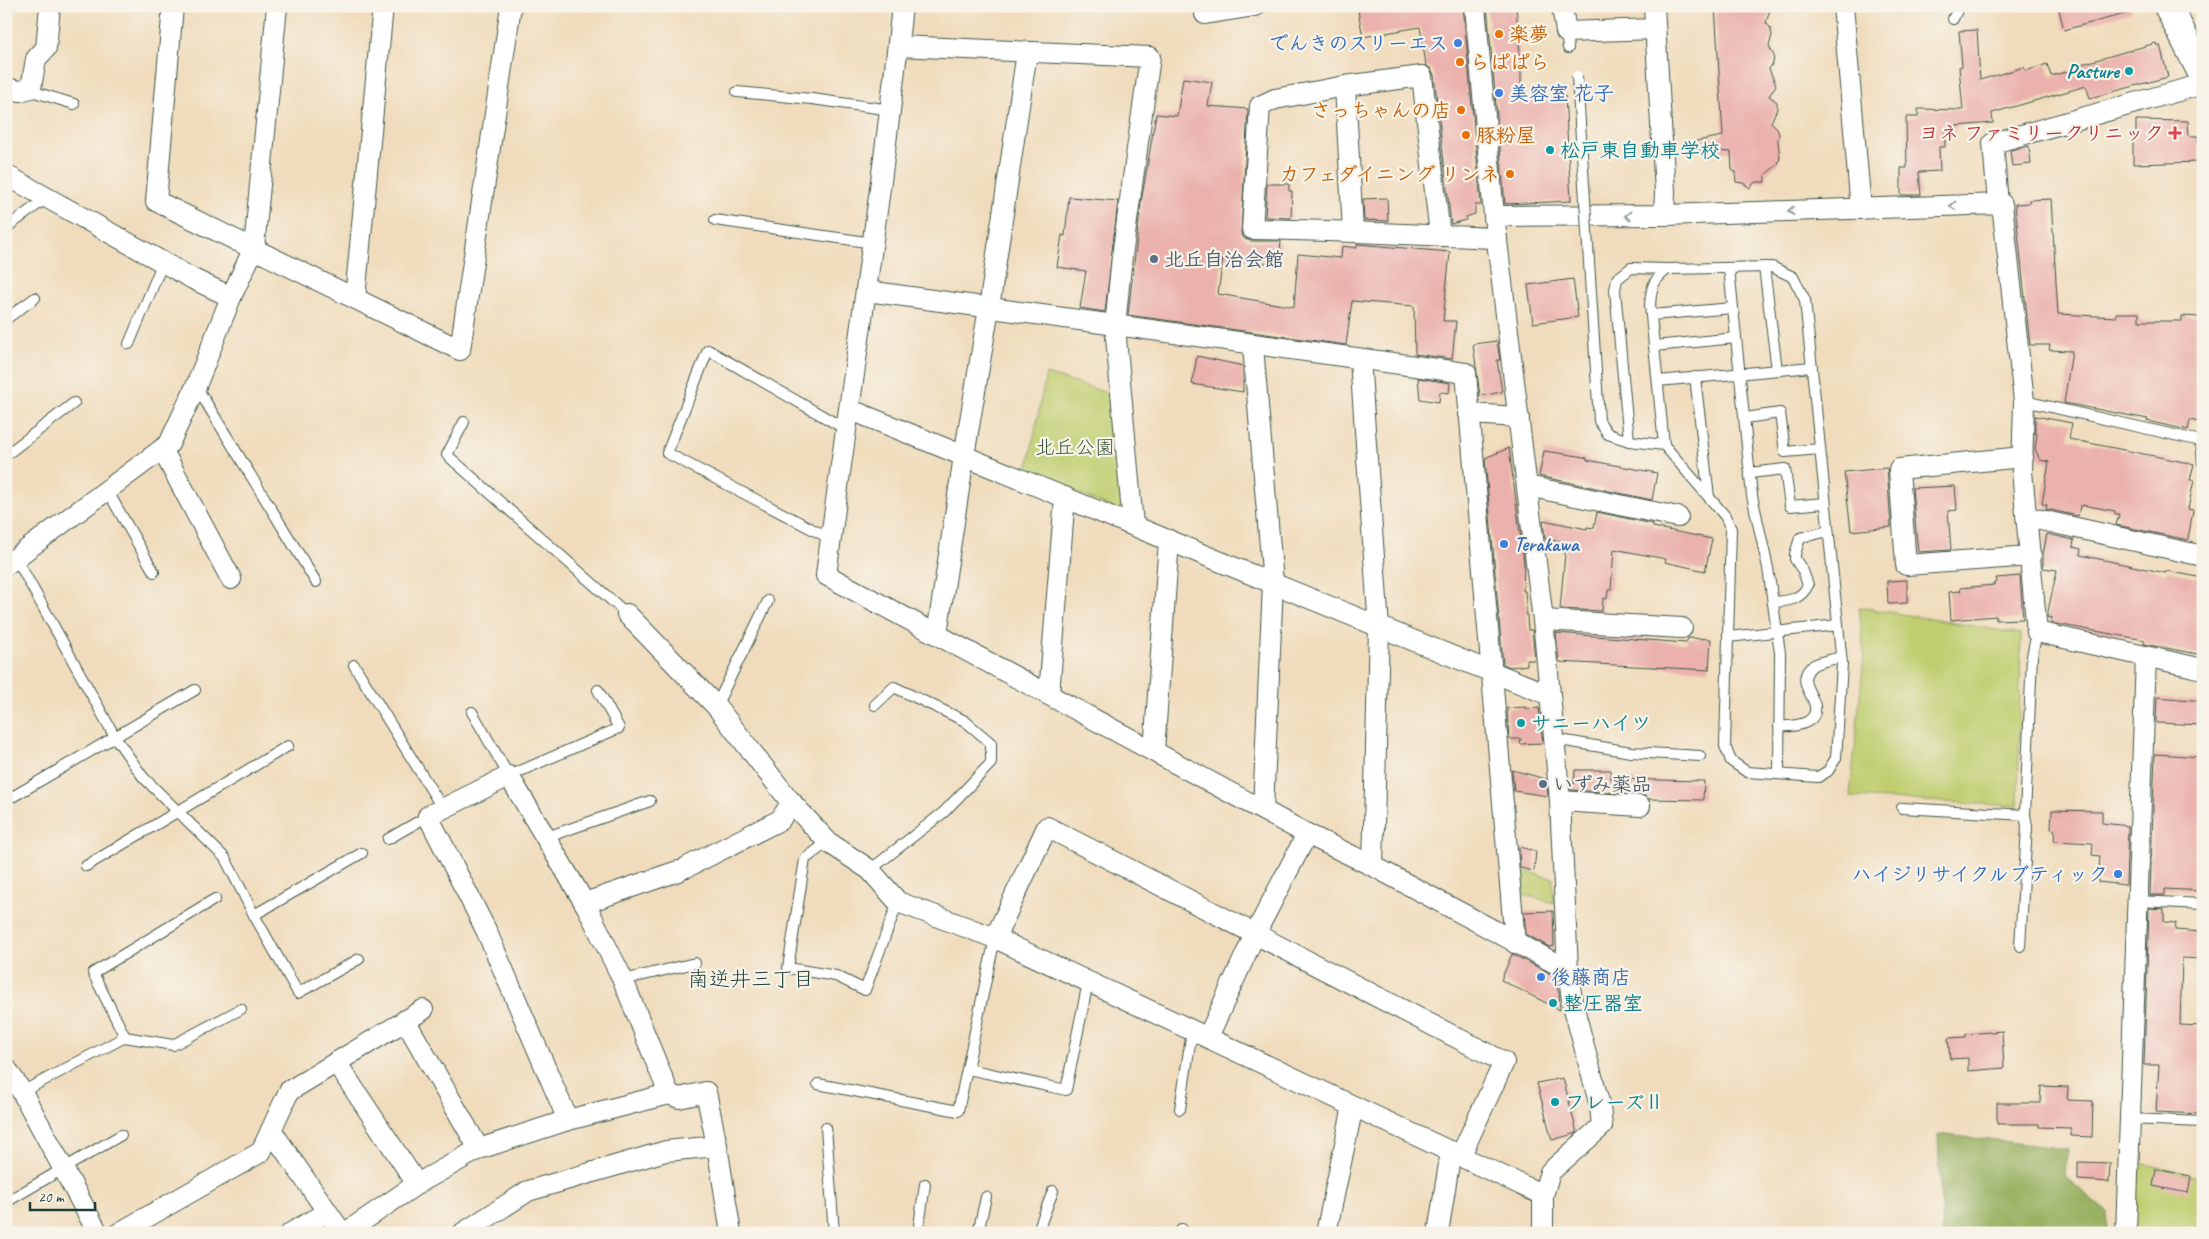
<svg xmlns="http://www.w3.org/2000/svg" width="2209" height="1239" viewBox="0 0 2209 1239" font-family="Caveat,'Klee One',sans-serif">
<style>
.green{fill:#c0ce70;stroke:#708652}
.forest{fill:#98b162;stroke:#5c774b}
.building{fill:#ebb2ad}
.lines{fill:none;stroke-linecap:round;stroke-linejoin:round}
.lane-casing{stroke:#3e5548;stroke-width:12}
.street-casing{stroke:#3e5548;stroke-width:22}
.primary-casing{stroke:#3e5548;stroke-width:30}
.lane{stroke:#fff;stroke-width:10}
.street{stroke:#fff;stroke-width:20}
.primary{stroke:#fff;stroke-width:28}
.lane-bridge-casing{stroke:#3e5548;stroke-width:12;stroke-linecap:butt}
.lane-bridge{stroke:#fff;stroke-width:10}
.oneway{stroke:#8f9e9a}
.food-dot{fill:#e8710a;stroke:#f7f3e8;stroke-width:2}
.shop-dot{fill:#3f7fe0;stroke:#f7f3e8;stroke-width:2}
.culture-dot{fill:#0f9aa8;stroke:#f7f3e8;stroke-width:2}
.health-dot{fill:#e0444e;stroke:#f7f3e8;stroke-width:2}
.service-dot{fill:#5c6f8a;stroke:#f7f3e8;stroke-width:2}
.labels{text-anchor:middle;stroke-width:4.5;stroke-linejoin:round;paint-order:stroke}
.food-label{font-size:20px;font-weight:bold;fill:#c56008;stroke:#f7f3e8;text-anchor:start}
.shop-label{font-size:20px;font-weight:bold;fill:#366cbe;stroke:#f7f3e8;text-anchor:start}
.culture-label{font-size:20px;font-weight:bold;fill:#0d838f;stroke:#f7f3e8;text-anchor:start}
.health-label{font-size:20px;font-weight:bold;fill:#be3a42;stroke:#f7f3e8;text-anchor:end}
.service-label{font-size:20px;font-weight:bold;fill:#4e5e75;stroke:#f7f3e8;text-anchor:start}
.park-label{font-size:20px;fill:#3f5a40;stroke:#f7f3e8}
.neighbourhood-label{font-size:21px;fill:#1f3d34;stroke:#f7f3e8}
</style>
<rect width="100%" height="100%" fill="#f7f3e8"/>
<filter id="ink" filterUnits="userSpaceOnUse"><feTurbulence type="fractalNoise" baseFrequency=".02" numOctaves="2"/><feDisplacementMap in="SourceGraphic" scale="10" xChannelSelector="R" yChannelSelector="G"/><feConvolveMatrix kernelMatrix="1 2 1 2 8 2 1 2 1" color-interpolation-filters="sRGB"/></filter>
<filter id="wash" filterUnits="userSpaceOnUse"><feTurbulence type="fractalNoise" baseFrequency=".0096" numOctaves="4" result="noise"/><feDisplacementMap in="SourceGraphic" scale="20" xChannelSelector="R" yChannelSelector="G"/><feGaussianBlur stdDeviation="1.12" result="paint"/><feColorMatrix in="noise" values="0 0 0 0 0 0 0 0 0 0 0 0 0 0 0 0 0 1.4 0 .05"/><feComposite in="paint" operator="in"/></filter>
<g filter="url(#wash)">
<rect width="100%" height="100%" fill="#f0dcbc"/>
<!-- green -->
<g class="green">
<path d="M 1046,374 L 1111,394 L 1124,508 L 1121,512 L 1027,472 Z"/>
<path d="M 1859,607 L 2021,634 L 2018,806 L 1850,797 L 1864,655 Z"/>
<path d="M 1511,868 L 1553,878 L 1554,903 L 1513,892 Z"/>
<path d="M 2131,1161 L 2203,1177 L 2203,1233 L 2129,1233 Z"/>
</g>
<!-- forest -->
<path class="forest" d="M 1938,1134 L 2067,1149 L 2065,1177 L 2107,1212 L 2107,1233 L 1942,1233 Z"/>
<g id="blocks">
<!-- building -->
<g class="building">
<path d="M 1357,6 L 1463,6 L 1481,205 L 1475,205 L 1475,214 L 1466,217 L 1466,220 L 1451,224 L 1434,75 L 1431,69 L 1426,65 L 1420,27 L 1363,37 Z"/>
<path d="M 1487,6 L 1516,6 L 1521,67 L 1521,84 L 1524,99 L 1565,96 L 1571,201 L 1505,204 Z"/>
<path d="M 1715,6 L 1771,6 L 1766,23 L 1770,27 L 1772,35 L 1769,46 L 1774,56 L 1773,63 L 1769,69 L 1776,85 L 1769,96 L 1777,102 L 1777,109 L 1771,122 L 1777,128 L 1779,134 L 1778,141 L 1780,158 L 1778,164 L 1765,175 L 1765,182 L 1755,182 L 1750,188 L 1743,183 L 1736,182 L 1735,172 L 1732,170 L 1731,152 L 1686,150 L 1686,143 L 1723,136 Z"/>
<path d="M 2058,6 L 2131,6 L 2132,12 L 2064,30 Z"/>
<path d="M 1977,30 L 1980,80 L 2024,67 L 2026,71 L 2047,64 L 2051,76 L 2083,67 L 2082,64 L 2156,43 L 2157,46 L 2160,45 L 2168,77 L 2090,98 L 2086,86 L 1992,113 L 1993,123 L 1956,126 L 1956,131 L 1945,131 L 1945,147 L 1939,147 L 1940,171 L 1919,172 L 1921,195 L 1901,195 L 1901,168 L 1907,168 L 1906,117 L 1918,117 L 1918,109 L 1963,110 L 1959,67 L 1962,66 L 1959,31 Z"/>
<path d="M 1183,78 L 1212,82 L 1208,106 L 1248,109 L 1241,234 L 1245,239 L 1251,241 L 1281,241 L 1279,265 L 1223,258 L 1218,294 L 1294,307 L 1298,254 L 1341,258 L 1342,246 L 1357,248 L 1357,244 L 1450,252 L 1443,321 L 1456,321 L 1452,359 L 1415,354 L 1414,306 L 1352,301 L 1346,345 L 1128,315 L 1141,203 L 1156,114 L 1177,116 Z"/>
<path d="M 2136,120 L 2188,121 L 2189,136 L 2198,136 L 2199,162 L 2133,164 L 2133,137 L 2136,136 Z"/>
<path d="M 2029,146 L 2031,164 L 2012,166 L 2010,150 Z"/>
<path d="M 1267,184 L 1289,184 L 1289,191 L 1292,191 L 1291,218 L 1265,217 Z"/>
<path d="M 1069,197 L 1118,201 L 1105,312 L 1080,308 L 1086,271 L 1057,267 L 1062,235 L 1065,236 Z"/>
<path d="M 1387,198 L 1388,221 L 1364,220 L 1363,199 Z"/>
<path d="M 2051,199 L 2058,314 L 2116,317 L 2116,313 L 2139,313 L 2139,321 L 2182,321 L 2182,316 L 2201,317 L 2201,323 L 2203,323 L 2203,423 L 2190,420 L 2188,430 L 2147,421 L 2148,419 L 2064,403 L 2072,351 L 2049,350 L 2050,345 L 2030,345 L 2015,204 L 2029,203 L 2029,200 Z"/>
<path d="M 1573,279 L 1578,317 L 1533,323 L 1528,285 Z"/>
<path d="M 1497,341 L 1500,360 L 1497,360 L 1502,392 L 1480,396 L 1473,344 Z"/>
<path d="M 1197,356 L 1243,366 L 1243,392 L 1192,384 Z"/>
<path d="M 1418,378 L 1450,383 L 1449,393 L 1440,392 L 1439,402 L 1420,399 Z"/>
<path d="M 2035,416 L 2072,423 L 2069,439 L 2194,464 L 2190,480 L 2194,480 L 2188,509 L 2193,510 L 2188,540 L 2116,525 L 2119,514 L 2115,514 L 2115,511 L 2083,505 L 2083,506 L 2080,506 L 2078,516 L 2046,509 L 2047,505 L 2042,504 L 2049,462 L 2040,460 L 2035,449 L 2037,434 L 2035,434 Z"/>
<path d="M 1509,448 L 1524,563 L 1523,591 L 1525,591 L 1528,630 L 1532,630 L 1535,660 L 1527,660 L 1527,665 L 1510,667 L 1503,664 L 1485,458 Z"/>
<path d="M 1544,451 L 1579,456 L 1587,458 L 1587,460 L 1657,473 L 1652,500 L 1539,476 Z"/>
<path d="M 1887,468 L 1891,527 L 1851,531 L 1844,472 Z"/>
<path d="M 1955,486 L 1957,510 L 1948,511 L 1951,550 L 1918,552 L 1912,488 Z"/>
<path d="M 1597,512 L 1653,524 L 1653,527 L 1712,539 L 1705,571 L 1665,562 L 1666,559 L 1614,549 L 1611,590 L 1608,590 L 1607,599 L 1603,598 L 1602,611 L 1560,609 L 1566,543 L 1545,539 L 1543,520 L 1587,529 L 1587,527 L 1594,528 Z"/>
<path d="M 2047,534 L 2074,540 L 2073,547 L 2081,549 L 2080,555 L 2166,573 L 2167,571 L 2203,578 L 2203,655 L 2144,644 L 2145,640 L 2051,623 L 2052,617 L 2048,618 L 2047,616 L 2057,570 L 2043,568 L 2043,554 Z"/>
<path d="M 2020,576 L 2023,619 L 1996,620 L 1996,616 L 1951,620 L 1949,592 L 1961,591 L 1960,588 L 1994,585 L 1994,583 L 1997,582 L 1996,578 Z"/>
<path d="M 1907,580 L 1907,603 L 1888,604 L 1887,581 Z"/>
<path d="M 1556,633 L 1686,643 L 1688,638 L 1711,639 L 1709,670 L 1559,662 Z"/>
<path d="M 2157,697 L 2203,701 L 2203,725 L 2157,723 L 2156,721 Z"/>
<path d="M 1526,707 L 1527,709 L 1539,708 L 1543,743 L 1520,744 L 1521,739 L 1509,739 L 1507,708 Z"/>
<path d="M 2155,754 L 2203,757 L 2203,891 L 2165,889 L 2165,895 L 2150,895 Z"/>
<path d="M 1512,770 L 1546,779 L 1548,796 L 1514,791 Z"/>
<path d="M 1575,770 L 1611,770 L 1611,779 L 1704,781 L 1703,800 L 1649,799 L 1641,794 L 1571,790 L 1570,783 L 1574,784 Z"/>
<path d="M 2052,810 L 2102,811 L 2102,823 L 2128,826 L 2126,885 L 2098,882 L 2100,856 L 2092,855 L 2093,843 L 2054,841 L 2055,830 L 2051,829 Z"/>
<path d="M 1519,847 L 1536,851 L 1534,871 L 1520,868 Z"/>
<path d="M 2149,908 L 2164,909 L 2164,922 L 2176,923 L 2175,930 L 2203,932 L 2203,959 L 2182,958 L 2180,1025 L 2203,1026 L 2201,1114 L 2156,1112 L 2159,1065 L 2144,1065 Z"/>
<path d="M 1553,911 L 1554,946 L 1549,947 L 1526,934 L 1524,912 Z"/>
<path d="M 1512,954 L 1553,975 L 1559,993 L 1560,1010 L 1501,980 Z"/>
<path d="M 2002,1031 L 2004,1068 L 1968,1071 L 1968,1058 L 1950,1059 L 1948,1038 L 1966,1037 L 1966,1034 Z"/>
<path d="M 1563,1078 L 1577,1133 L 1552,1140 L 1537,1083 Z"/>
<path d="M 2041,1086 L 2068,1087 L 2067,1100 L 2093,1101 L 2092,1137 L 2071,1136 L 2071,1128 L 2039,1127 L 2039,1124 L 1997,1124 L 1997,1103 L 2040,1103 Z"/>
<path d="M 2078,1162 L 2110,1163 L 2109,1182 L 2078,1180 Z"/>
<path d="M 2156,1169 L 2191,1176 L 2188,1193 L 2153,1186 Z"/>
</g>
</g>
</g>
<g filter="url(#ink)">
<use href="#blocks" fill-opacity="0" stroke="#3e5548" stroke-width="1"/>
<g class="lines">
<defs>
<g id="lane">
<path d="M 1953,19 L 1959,6"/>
<path d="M 1566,32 L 1568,48"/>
<path d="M 28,90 L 74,104"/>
<path d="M 737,92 L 812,99 L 891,110"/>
<path d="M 715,220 L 873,243"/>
<path d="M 6,228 L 48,197"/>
<path d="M 1764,267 L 1777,370"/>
<path d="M 1729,268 L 1752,496 L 1768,568 L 1780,653 L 1779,774"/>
<path d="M 1651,315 L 1733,308"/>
<path d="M 6,319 L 35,298"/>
<path d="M 129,344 L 163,262"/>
<path d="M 1654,346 L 1736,338"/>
<path d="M 1595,355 L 1599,421 L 1608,434 L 1629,441 L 1664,445 L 1725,516 L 1731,529 L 1725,746 L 1731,761 L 1747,772 L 1818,777 L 1828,771 L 1836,758 L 1842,664 L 1805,300 L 1793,277 L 1772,267 L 1668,269 C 1653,280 1651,287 1650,306 L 1664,445"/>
<path d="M 1695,377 L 1709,497"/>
<path d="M 1658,381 L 1812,367"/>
<path d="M 196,386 L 316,582"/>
<path d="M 2024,401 L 2201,441 L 2203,463"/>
<path d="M 1745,418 L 1780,413 L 1785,452 L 1820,449"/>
<path d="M 464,422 L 447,455 L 627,614"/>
<path d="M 1629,441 L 1615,290 L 1617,279 L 1631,268 L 1668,269"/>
<path d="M 6,455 L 74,403"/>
<path d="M 1750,473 L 1785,469 L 1790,506 L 1825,503"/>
<path d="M 107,490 L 154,572"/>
<path d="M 831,539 L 667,453 L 708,350 L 847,430"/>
<path d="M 16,558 L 115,737 L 143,777 L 225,858 L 254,915 L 298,993 L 359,959"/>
<path d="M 1773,602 C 1788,601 1801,600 1808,585 L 1803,571 L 1795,559 L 1795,554 L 1800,538 L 1828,531"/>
<path d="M 1728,637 L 1838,625"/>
<path d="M 354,665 L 443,809"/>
<path d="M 716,706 L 768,601"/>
<path d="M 472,712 L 509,776 L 619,728 L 598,690"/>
<path d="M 1779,726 C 1792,727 1818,725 1815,706 C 1812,692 1797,681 1811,667 C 1817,661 1833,660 1841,657"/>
<path d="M 1554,739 L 1631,752 L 1700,756"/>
<path d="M 14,796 L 195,690"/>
<path d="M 1902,808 L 2025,815 L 2032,656 L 2037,632"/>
<path d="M 544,838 L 650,801"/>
<path d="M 388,839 L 428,816"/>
<path d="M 828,842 L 805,859 L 788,968 L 836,976 L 865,990 L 898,902"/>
<path d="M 86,866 L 288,746"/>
<path d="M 870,870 L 944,812 L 991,763 L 991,743 L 965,721 L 894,687 L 875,705"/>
<path d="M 2138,901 L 2203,904"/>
<path d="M 254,915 L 362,853"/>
<path d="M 2020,946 L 2027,826 L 2025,815"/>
<path d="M 623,980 L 695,963"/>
<path d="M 125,1037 L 173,1045 L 241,1009"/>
<path d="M 968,1069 L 1066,1090 L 1088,982"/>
<path d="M 818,1084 L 958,1111 L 995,938"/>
<path d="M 22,1092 L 125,1037 L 93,973 L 215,899"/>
<path d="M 1180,1109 L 1192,1031"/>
<path d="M 2129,1119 L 2203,1122"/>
<path d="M 826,1128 L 834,1233"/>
<path d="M 6,1202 L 121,1135"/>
<path d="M 918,1233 L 925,1184"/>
<path d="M 978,1233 L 986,1197"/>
<path d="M 1037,1233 L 1053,1191"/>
<path d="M 1180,1233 L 1182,1229"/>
</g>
<g id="street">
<path d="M 173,6 L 156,201 L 460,350 L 511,6"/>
<path d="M 902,6 C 882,197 851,385 826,575 L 1307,834 L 1373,866 L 1568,970"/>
<path d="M 1475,6 L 1494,216 L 1543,620 L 1560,801 L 1568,970 L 1572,1001 L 1600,1106 L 1602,1126 L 1550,1172 L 1543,1195 L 1543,1233"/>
<path d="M 1562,6 L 1566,32 L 1655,29"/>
<path d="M 1654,6 L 1665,192 L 1664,215"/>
<path d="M 1843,6 L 1861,209"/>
<path d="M 1205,14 L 1255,6"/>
<path d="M 898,46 L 1150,57 L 1122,256 L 1115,326 L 1133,525"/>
<path d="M 1345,86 L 1353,231"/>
<path d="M 6,88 L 20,91 L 31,88 L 36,59 L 46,48 L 50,6"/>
<path d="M 6,175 L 193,279 L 231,297"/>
<path d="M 1998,204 L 1993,143 L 2203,84"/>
<path d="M 1494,216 L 1664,215 L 2002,204 L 2024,401 L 2022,471 L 2037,632 L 2203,669"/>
<path d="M 1440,236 L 1422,76 L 1345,86 L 1275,99 L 1260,106 L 1252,229 C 1334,230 1415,235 1497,238"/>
<path d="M 867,291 L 1466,373 L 1515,943"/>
<path d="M 355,298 L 383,6"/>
<path d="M 1253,346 L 1273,583 L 1263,810"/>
<path d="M 1360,359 L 1379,628 L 1373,866"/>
<path d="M 851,410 C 1084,504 1315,603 1550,695"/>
<path d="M 1469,414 L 1519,417"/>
<path d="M 162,449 L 231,579"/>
<path d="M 2023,457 L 1899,469 L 1906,565 L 2031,556"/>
<path d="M 1527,486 L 1678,517"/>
<path d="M 2027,517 L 2203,556"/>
<path d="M 6,565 L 169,444 L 196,386 L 231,297 L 254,248 L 277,6"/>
<path d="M 627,614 L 716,706 L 790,801 L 828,842 L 870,870 L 898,902 L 995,938 L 1543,1195"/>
<path d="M 1543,620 L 1682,628"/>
<path d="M 937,634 L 964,456 L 989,308 L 1027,52"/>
<path d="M 1049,694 L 1065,497"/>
<path d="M 1154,751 L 1169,540"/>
<path d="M 1560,801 L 1640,806"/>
<path d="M 687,867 L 780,820 L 792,802"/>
<path d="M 585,903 L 678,871"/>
<path d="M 995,938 L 1047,827 L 1504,1062 L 1461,1155"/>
<path d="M 405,1020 L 479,1149"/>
<path d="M 1208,1037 L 1255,934 L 1307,834"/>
<path d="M 336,1062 L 417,1184"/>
<path d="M 6,1068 L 22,1092 L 98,1233"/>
<path d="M 568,1120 L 486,930 L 428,816 L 509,776 L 587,907 L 623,980 L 669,1094"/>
<path d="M 271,1130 L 342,1233"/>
<path d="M 119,1233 L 261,1152 L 289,1091 L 423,1010"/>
<path d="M 291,1233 L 327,1212"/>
<path d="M 345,1233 L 417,1184 L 479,1149 L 568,1120 L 669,1094 L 679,1098 L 706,1092 L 717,1146 L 731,1233"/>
<path d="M 463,1233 L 528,1191 L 666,1151 L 717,1146"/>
<path d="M 1326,1233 L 1353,1106"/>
<path d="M 1438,1233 L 1451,1151"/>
<path d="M 2126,1233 L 2146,657"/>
</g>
<path id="primary" d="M 2168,6 L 2203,75"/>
</defs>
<!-- lane casing -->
<use href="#lane" class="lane-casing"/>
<!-- street casing -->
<use href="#street" class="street-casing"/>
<!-- primary casing -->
<use href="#primary" class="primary-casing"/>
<!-- lane -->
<use href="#lane" class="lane"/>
<!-- street -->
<use href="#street" class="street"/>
<!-- primary -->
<use href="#primary" class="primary"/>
<defs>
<path id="lane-bridge" d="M 1577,76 L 1595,355"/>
</defs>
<!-- lane-bridge casing -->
<use href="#lane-bridge" class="lane-bridge-casing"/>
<!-- lane-bridge -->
<use href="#lane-bridge" class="lane-bridge"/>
</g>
<!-- one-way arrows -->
<defs><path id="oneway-chevron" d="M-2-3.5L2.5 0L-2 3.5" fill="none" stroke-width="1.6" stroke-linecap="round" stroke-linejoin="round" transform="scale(1.25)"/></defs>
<g class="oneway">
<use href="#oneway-chevron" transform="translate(1953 206) rotate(178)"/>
<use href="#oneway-chevron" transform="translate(1791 211) rotate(178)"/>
<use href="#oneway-chevron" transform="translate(1628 216) rotate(180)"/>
</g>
</g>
<!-- markers -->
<g class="food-dot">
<circle cx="1499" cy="34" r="5"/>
<circle cx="1460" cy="62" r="5"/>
<circle cx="1461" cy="110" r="5"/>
<circle cx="1466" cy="135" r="5"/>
<circle cx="1510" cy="174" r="5"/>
</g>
<g class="shop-dot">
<circle cx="1458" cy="43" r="5"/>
<circle cx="1499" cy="93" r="5"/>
<circle cx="1504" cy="544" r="5"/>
<circle cx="2118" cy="874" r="5"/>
<circle cx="1541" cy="977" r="5"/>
</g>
<g class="culture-dot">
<circle cx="2129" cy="71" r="5"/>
<circle cx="1550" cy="150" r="5"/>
<circle cx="1521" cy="723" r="5"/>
<circle cx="1553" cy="1003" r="5"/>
<circle cx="1555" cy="1102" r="5"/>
</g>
<path class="health-dot" d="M2172.5 125.5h5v5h5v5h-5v5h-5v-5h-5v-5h5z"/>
<g class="service-dot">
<circle cx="1154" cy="259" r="5"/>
<circle cx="1543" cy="784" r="5"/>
</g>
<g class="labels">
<!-- food labels -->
<g class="food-label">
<text x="1509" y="41">楽夢</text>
<text x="1470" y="69">らぱぱら</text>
<text x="1451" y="117" text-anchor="end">さっちゃんの店</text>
<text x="1476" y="142">豚粉屋</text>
<text x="1500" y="181" text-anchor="end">カフェダイニング リンネ</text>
</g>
<!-- shop labels -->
<g class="shop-label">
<text x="1448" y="50" text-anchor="end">でんきのスリーエス</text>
<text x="1509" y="100">美容室 花子</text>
<text x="1514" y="551">Terakawa</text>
<text x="2108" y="881" text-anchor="end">ハイジリサイクルブティック</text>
<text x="1551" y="984">後藤商店</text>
</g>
<!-- culture labels -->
<g class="culture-label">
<text x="2119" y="78" text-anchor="end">Pasture</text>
<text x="1560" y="157">松戸東自動車学校</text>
<text x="1531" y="730">サニーハイツ</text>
<text x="1563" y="1010">整圧器室</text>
<text x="1565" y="1109">フレーズⅡ</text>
</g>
<!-- health labels -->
<g class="health-label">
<text x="2164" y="140">ヨネ ファミリークリニック</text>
</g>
<!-- service labels -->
<g class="service-label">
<text x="1164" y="266">北丘自治会館</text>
<text x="1553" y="791">いずみ薬品</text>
</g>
<!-- park labels -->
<g class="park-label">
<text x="1075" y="454">北丘公園</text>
</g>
<!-- neighbourhood labels -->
<g class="neighbourhood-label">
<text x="751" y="986">南逆井三丁目</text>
</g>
</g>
<!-- margin -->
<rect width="2209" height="1239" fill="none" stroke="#f7f3e8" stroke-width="25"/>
<!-- scale -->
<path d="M30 1202v8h65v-8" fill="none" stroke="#1f3d34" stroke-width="2.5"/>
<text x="38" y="1202" font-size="15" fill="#1f3d34" stroke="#f7f3e8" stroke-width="4" paint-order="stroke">20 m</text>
</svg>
